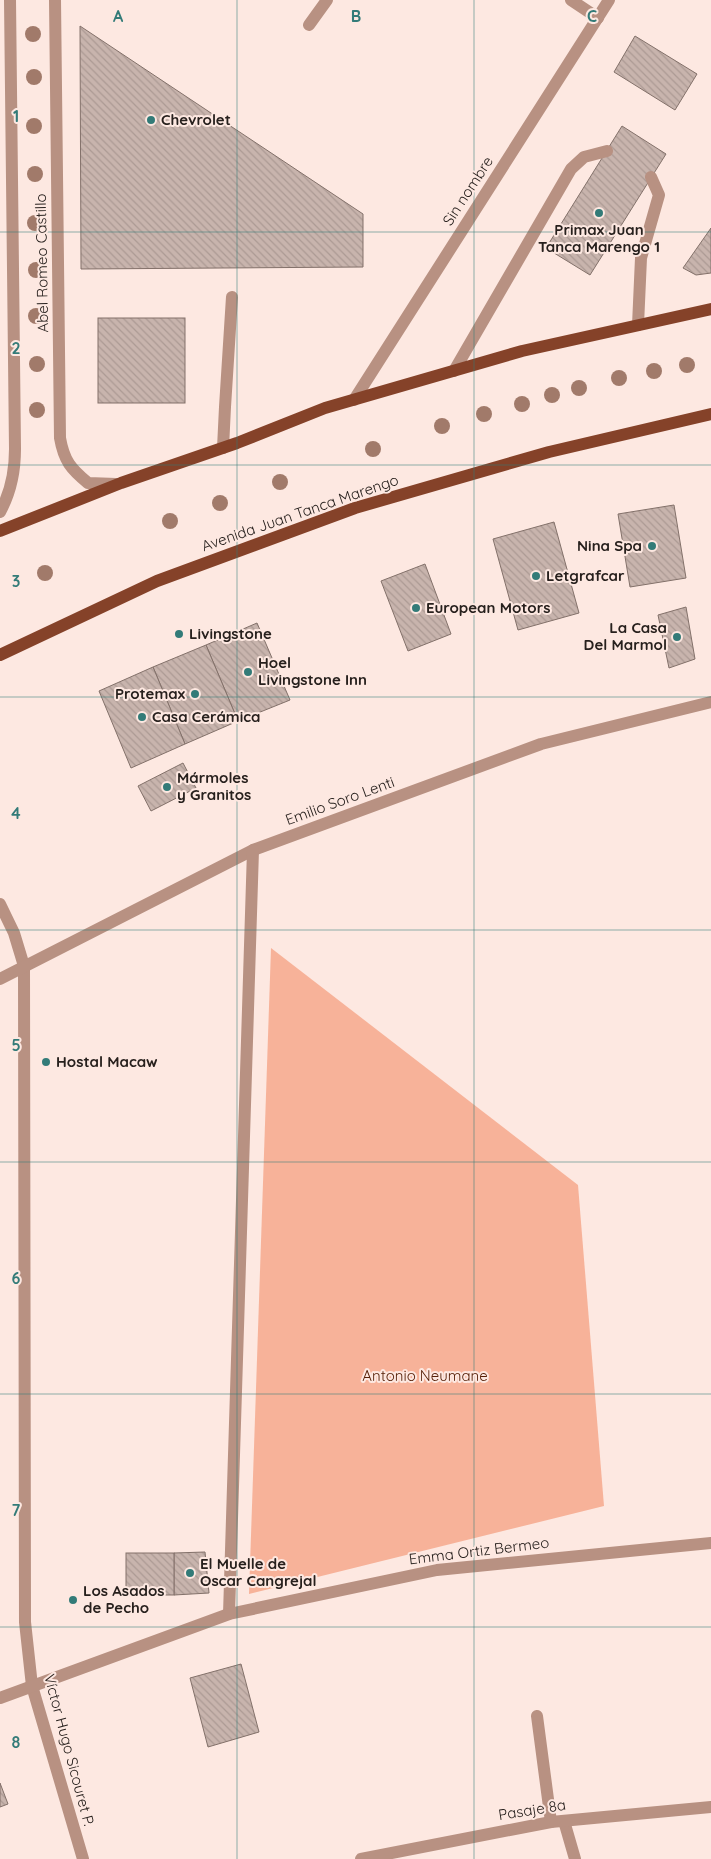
<svg xmlns="http://www.w3.org/2000/svg" width="711" height="1859" viewBox="0 0 711 1859" font-family="Quicksand,sans-serif">
<style>
.park{fill:#f7b299}
.building{fill:url(#building-back-hatch);stroke:#83716a}
.lines{fill:none;stroke-linecap:round;stroke-linejoin:round}
.service{stroke:#b89182;stroke-width:12}
.minor{stroke:#b89182;stroke-width:12}
.tertiary{stroke:#b89182;stroke-width:12}
.primary{stroke:#854229;stroke-width:12}
.tree{fill:#a17a6a}
.grid{fill:none;stroke:#337b78;stroke-width:1;stroke-opacity:0.55}
.poi-dot{fill:#337b78;stroke:#fde8e1;stroke-width:2}
.labels{text-anchor:middle;stroke-width:4;stroke-linejoin:round;paint-order:stroke}
.poi-label{font-size:15px;font-weight:bold;fill:#27201d;stroke:#fde8e1;text-anchor:start}
.street-label{font-size:15px;fill:#27201d;stroke:#fde8e1}
.park-label{font-size:15px;fill:#562008;stroke:#fde8e1}
.grid-label{font-size:16px;text-anchor:middle;font-weight:bold;fill:#337b78;stroke:#fde8e1;stroke-width:4;stroke-linejoin:round;paint-order:stroke}
</style>
<defs>
<pattern id="building-back-hatch" width="6" height="6" patternUnits="userSpaceOnUse" patternTransform="scale(1.25)"><rect width="6" height="6" fill="#c8b4ad"/><path d="M-1 5l2 2M0 0l6 6M5-1l2 2" fill="none" stroke="#ac9a94"/></pattern>
</defs>
<rect width="100%" height="100%" fill="#fde8e1"/>
<!-- park -->
<path class="park" d="M 271,948 L 578,1185 L 604,1506 L 249,1594 Z"/>
<!-- building -->
<g class="building">
<path d="M 80,26 L 363,214 L 363,267 L 81,269 Z"/>
<path d="M 635,36 L 697,74 L 675,110 L 614,72 Z"/>
<path d="M 622,126 L 666,154 L 590,275 L 546,248 Z"/>
<path d="M 711,228 L 711,273 L 696,275 L 683,268 Z"/>
<rect x="98" y="318" width="87" height="85"/>
<path d="M 674,505 L 686,578 L 630,587 L 618,514 Z"/>
<path d="M 554,522 L 579,613 L 518,630 L 493,539 Z"/>
<path d="M 425,564 L 451,634 L 408,651 L 381,581 Z"/>
<path d="M 686,607 L 695,659 L 669,668 L 658,615 Z"/>
<path d="M 257,623 L 290,700 L 238,721 L 206,645 Z"/>
<path d="M 206,645 L 238,721 L 185,744 L 153,667 Z"/>
<path d="M 153,667 L 185,744 L 131,768 L 99,691 Z"/>
<path d="M 183,763 L 196,788 L 151,811 L 138,786 Z"/>
<path d="M 205,1552 L 209,1593 L 174,1595 L 174,1553 Z"/>
<rect x="126" y="1553" width="48" height="42"/>
<path d="M 241,1664 L 259,1732 L 208,1747 L 190,1678 Z"/>
<path d="M 0,1783 L 8,1804 L 0,1807 Z"/>
</g>
<g class="lines">
<!-- service -->
<g class="service">
<path d="M 309,25 L 327,0"/>
<path d="M 638,325 L 641,258 L 659,195 L 651,177"/>
<path d="M 454,371 L 571,169 L 584,157 L 607,151"/>
<path d="M 223,448 L 225,407 L 232,297"/>
<path d="M 537,1716 L 551,1822"/>
<path d="M 564,1821 L 575,1859"/>
</g>
<!-- minor -->
<g class="minor">
<path d="M 571,0 L 598,18"/>
<path d="M 354,400 L 609,0"/>
<path d="M 0,904 L 14,933 L 24,966 L 25,1622 L 32,1686 L 83,1859"/>
<path d="M 0,979 L 253,850 L 541,744 L 711,702"/>
<path d="M 229,1614 L 253,850"/>
<path d="M 0,1698 L 229,1614 L 437,1570 L 711,1543"/>
<path d="M 361,1859 L 551,1822 L 711,1807"/>
</g>
<!-- tertiary -->
<g class="tertiary">
<path d="M 55,0 L 60,438 C 64,461 71,469 88,483 L 116,484"/>
<path d="M 0,512 C 11,492 15,471 15,449 L 10,0"/>
</g>
<!-- primary -->
<g class="primary">
<path d="M 0,531 L 121,483 L 237,443 L 325,408 L 522,351 L 711,309"/>
<path d="M 0,655 L 157,581 L 355,508 L 549,452 L 711,414"/>
</g>
</g>
<!-- trees -->
<g class="tree">
<circle cx="33" cy="34" r="8"/>
<circle cx="34" cy="77" r="8"/>
<circle cx="34" cy="126" r="8"/>
<circle cx="35" cy="174" r="8"/>
<circle cx="35" cy="223" r="8"/>
<circle cx="36" cy="270" r="8"/>
<circle cx="36" cy="316" r="8"/>
<circle cx="37" cy="364" r="8"/>
<circle cx="687" cy="365" r="8"/>
<circle cx="654" cy="371" r="8"/>
<circle cx="619" cy="378" r="8"/>
<circle cx="579" cy="388" r="8"/>
<circle cx="552" cy="395" r="8"/>
<circle cx="522" cy="404" r="8"/>
<circle cx="37" cy="410" r="8"/>
<circle cx="484" cy="414" r="8"/>
<circle cx="442" cy="426" r="8"/>
<circle cx="373" cy="449" r="8"/>
<circle cx="280" cy="482" r="8"/>
<circle cx="220" cy="503" r="8"/>
<circle cx="170" cy="521" r="8"/>
<circle cx="45" cy="573" r="8"/>
</g>
<!-- grid -->
<path class="grid" d="M 237,0 L 237,1859M 474,0 L 474,1859M 0,232 L 711,232M 0,465 L 711,465M 0,697 L 711,697M 0,930 L 711,930M 0,1162 L 711,1162M 0,1394 L 711,1394M 0,1627 L 711,1627"/>
<!-- markers -->
<g class="poi-dot">
<circle cx="151" cy="120" r="5"/>
<circle cx="599" cy="213" r="5"/>
<circle cx="652" cy="546" r="5"/>
<circle cx="536" cy="576" r="5"/>
<circle cx="416" cy="608" r="5"/>
<circle cx="179" cy="634" r="5"/>
<circle cx="677" cy="637" r="5"/>
<circle cx="248" cy="672" r="5"/>
<circle cx="195" cy="694" r="5"/>
<circle cx="142" cy="717" r="5"/>
<circle cx="167" cy="787" r="5"/>
<circle cx="46" cy="1062" r="5"/>
<circle cx="190" cy="1573" r="5"/>
<circle cx="73" cy="1600" r="5"/>
</g>
<g class="labels">
<!-- poi labels -->
<g class="poi-label">
<text x="161" y="125">Chevrolet</text>
<text x="599" y="235" text-anchor="middle">Primax Juan<tspan x="599" dy="17">Tanca Marengo 1</tspan></text>
<text x="642" y="551" text-anchor="end">Nina Spa</text>
<text x="546" y="581">Letgrafcar</text>
<text x="426" y="613">European Motors</text>
<text x="667" y="633" text-anchor="end">La Casa<tspan x="667" dy="17">Del Marmol</tspan></text>
<text x="189" y="639">Livingstone</text>
<text x="258" y="668">Hoel<tspan x="258" dy="17">Livingstone Inn</tspan></text>
<text x="185" y="699" text-anchor="end">Protemax</text>
<text x="152" y="722">Casa Cerámica</text>
<text x="177" y="783">Mármoles<tspan x="177" dy="17">y Granitos</tspan></text>
<text x="56" y="1067">Hostal Macaw</text>
<text x="200" y="1569">El Muelle de<tspan x="200" dy="17">Oscar Cangrejal</tspan></text>
<text x="83" y="1596">Los Asados<tspan x="83" dy="17">de Pecho</tspan></text>
</g>
<!-- street labels -->
<g class="street-label">
<text transform="translate(468 191) rotate(-57)" y="5">Sin nombre</text>
<text transform="translate(42 263) rotate(-91)" y="5">Abel Romeo Castillo</text>
<text transform="translate(300 513) rotate(-19)" y="5">Avenida Juan Tanca Marengo</text>
<text transform="translate(340 801) rotate(-20)" y="5">Emilio Soro Lenti</text>
<text transform="translate(479 1551) rotate(-7)" y="5">Emma Ortiz Bermeo</text>
<text transform="translate(69 1750) rotate(75)" y="5">Víctor Hugo Sicouret P.</text>
<text transform="translate(532 1810) rotate(-9)" y="5">Pasaje 8a</text>
</g>
<!-- park labels -->
<g class="park-label">
<text x="425" y="1381">Antonio Neumane</text>
</g>
</g>
<g class="grid-label">
<text x="118" y="22">A</text>
<text x="356" y="22">B</text>
<text x="592" y="22">C</text>
<text x="16" y="122">1</text>
<text x="16" y="354">2</text>
<text x="16" y="587">3</text>
<text x="16" y="819">4</text>
<text x="16" y="1051">5</text>
<text x="16" y="1284">6</text>
<text x="16" y="1516">7</text>
<text x="16" y="1748">8</text>
</g>
</svg>
